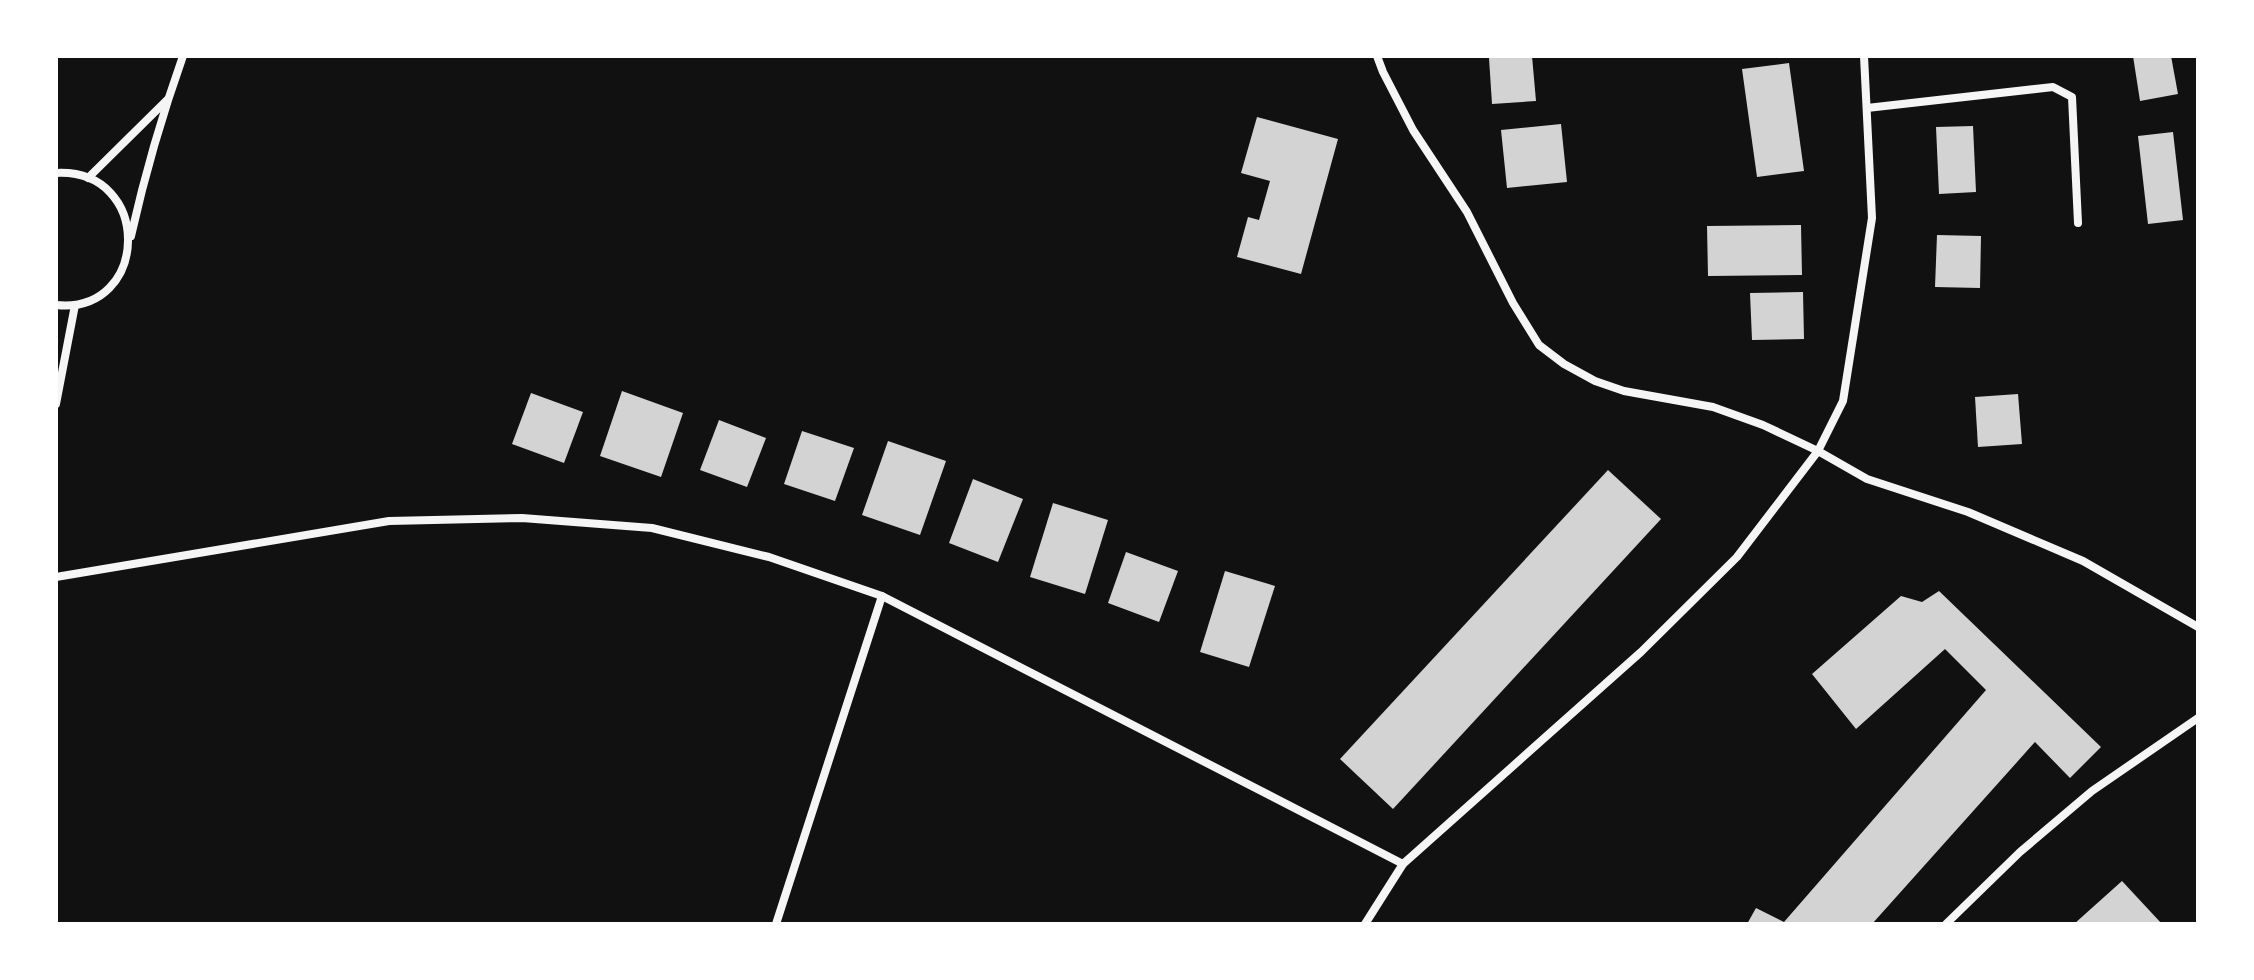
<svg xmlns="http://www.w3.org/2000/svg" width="2254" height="980" viewBox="0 0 2254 980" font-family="'IBM Plex Serif',serif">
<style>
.building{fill:#d3d3d3}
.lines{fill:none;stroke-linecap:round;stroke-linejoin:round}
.minor{stroke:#f5f5f5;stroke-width:8}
</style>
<rect width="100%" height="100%" fill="#111"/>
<!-- building -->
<g class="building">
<path d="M 1522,56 L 1532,56 L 1536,101 L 1492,104 L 1489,58 Z"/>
<path d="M 2133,56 L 2171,56 L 2178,94 L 2140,101 Z"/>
<path d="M 1789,63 L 1804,171 L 1757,177 L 1742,69 Z"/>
<path d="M 1257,117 L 1338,139 L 1301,274 L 1237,257 L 1248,217 L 1259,220 L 1270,181 L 1241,173 Z"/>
<path d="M 1561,124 L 1567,182 L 1507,188 L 1501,130 Z"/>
<path d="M 1973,126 L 1976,192 L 1939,194 L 1936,127 Z"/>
<path d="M 2173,132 L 2183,220 L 2148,224 L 2138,136 Z"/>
<path d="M 1801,225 L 1802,275 L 1708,276 L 1707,226 Z"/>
<path d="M 1937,235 L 1981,236 L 1980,288 L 1935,287 Z"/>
<path d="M 1803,292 L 1804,339 L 1752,340 L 1750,293 Z"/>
<path d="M 622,391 L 683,413 L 661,477 L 600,456 Z"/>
<path d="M 531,393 L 583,412 L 564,463 L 512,444 Z"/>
<path d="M 2018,394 L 2022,444 L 1978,447 L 1975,397 Z"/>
<path d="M 719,420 L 766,438 L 747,487 L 700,470 Z"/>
<path d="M 802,431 L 854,448 L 835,501 L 784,484 Z"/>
<path d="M 888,441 L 946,461 L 920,535 L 862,515 Z"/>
<path d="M 1608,470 L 1661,519 L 1393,809 L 1340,759 Z"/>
<path d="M 973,479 L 1023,499 L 998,562 L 949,543 Z"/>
<path d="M 1053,503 L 1108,520 L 1085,594 L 1030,577 Z"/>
<path d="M 1126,552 L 1178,571 L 1159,622 L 1108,603 Z"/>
<path d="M 1225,571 L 1275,586 L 1249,667 L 1200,652 Z"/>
<path d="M 1939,591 L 2101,747 L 2070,778 L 2035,742 L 1872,924 L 1747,924 L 1756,908 L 1784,922 L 1986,690 L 1945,649 L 1856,729 L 1812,674 L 1901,596 L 1922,602 Z"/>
<path d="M 2122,881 L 2162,924 L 2074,924 Z"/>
</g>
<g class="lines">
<!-- minor -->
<g class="minor">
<path d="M 1377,56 L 1383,72 L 1413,130 L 1467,212 L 1513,303 L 1539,345 L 1564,364 L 1595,381 L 1624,391 L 1713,407 L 1763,425 L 1818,451 L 1867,479 L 1968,512 L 2083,561 L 2198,627"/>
<path d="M 1867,108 L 2053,87 L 2072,97 L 2078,223"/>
<path d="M 56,173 C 154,168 150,315 56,305"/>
<path d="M 88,178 L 167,100"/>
<path d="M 131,236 C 145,174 162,115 183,56"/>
<path d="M 56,404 L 75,305"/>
<path d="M 56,577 L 389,521 L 522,518 L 652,528 L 769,557 L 882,596 L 1403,864"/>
<path d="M 776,924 L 882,596"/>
<path d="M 1365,924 L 1403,864 L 1641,652 L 1737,557 L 1818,451 L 1843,401 L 1872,218 L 1864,56"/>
<path d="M 1946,924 L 2020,852 L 2092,791 L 2198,718"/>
</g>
</g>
<!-- border -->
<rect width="2254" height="980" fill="none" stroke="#ffffff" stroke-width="116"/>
</svg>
